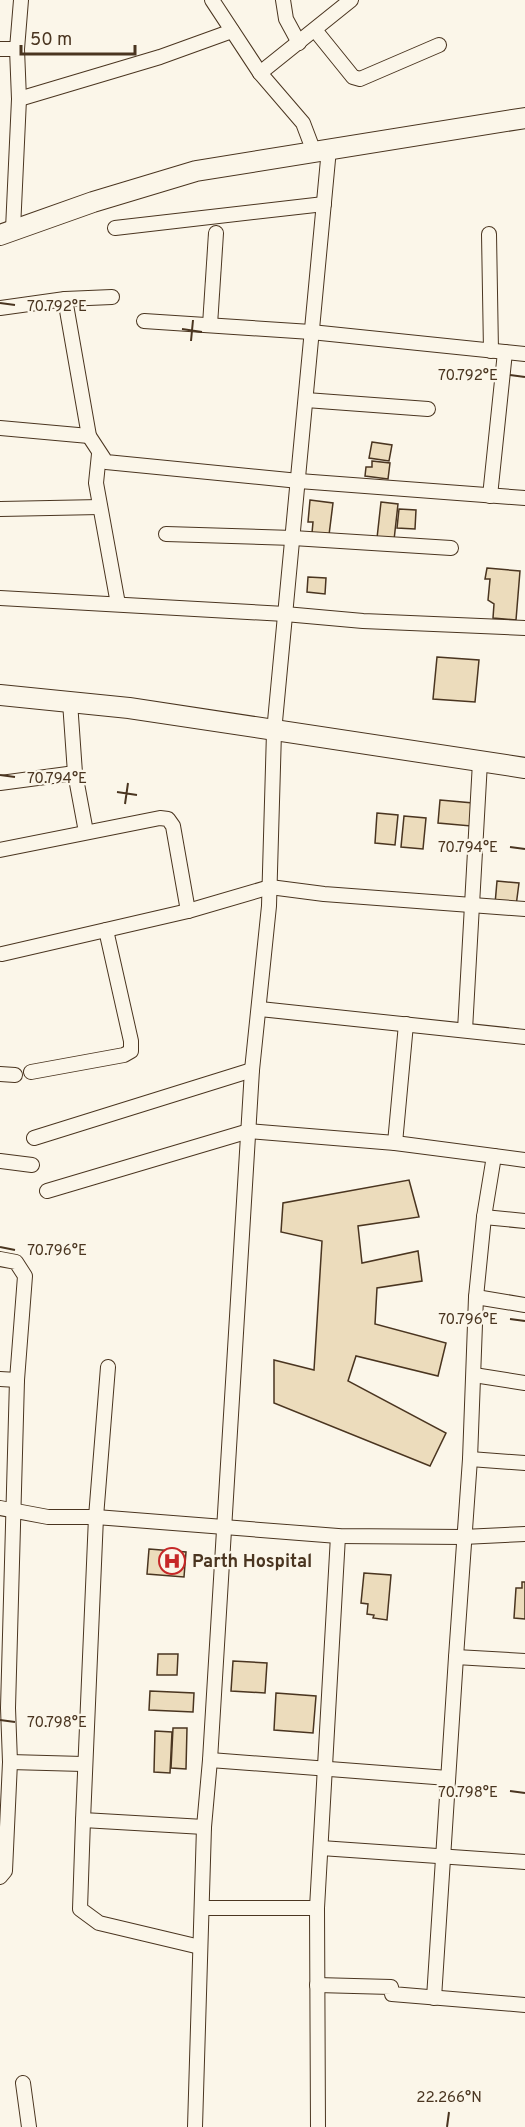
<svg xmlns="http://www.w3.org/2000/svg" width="525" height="2127" viewBox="0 0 525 2127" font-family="Overpass,sans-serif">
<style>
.building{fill:#ecdcbc;stroke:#4a3520;stroke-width:1.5}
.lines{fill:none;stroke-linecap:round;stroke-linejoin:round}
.street-casing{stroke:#4a3520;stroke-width:16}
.secondary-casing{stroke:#4a3520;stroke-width:22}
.street{stroke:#fbf6e9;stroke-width:14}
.secondary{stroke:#fbf6e9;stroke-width:20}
.ticks{fill:none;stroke:#4a3520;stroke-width:2}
.labels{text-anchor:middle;stroke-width:4.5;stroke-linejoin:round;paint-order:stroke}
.poi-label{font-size:18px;font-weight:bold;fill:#4a3520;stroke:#fbf6e9;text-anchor:start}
.ticks-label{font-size:15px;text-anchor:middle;fill:#4a3520;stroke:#fbf6e9;stroke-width:4.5;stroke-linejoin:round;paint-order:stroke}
</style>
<rect width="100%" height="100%" fill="#fbf6e9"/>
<!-- building -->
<g class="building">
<path d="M 372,442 L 392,445 L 389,461 L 369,458 Z"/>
<path d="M 372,461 L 390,463 L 388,479 L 365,476 L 366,467 L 372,467 Z"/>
<path d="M 310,500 L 333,503 L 329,535 L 312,533 L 313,522 L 308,522 Z"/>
<path d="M 381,502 L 398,504 L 394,540 L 377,538 Z"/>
<path d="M 399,509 L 416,510 L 415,529 L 397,528 Z"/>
<path d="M 487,568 L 520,571 L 516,620 L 493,618 L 494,604 L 488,600 L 490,579 L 485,579 Z"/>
<path d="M 308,577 L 326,578 L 325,594 L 307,592 Z"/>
<path d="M 437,657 L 479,660 L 475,702 L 433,699 Z"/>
<path d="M 440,800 L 473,803 L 471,826 L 438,823 Z"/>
<path d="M 377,813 L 398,815 L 395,845 L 375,843 Z"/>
<path d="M 404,816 L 426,818 L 423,849 L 401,847 Z"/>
<path d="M 497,881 L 519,883 L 516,906 L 495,904 Z"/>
<path d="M 409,1180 L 419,1217 L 358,1226 L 362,1263 L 418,1251 L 422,1281 L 377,1288 L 375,1324 L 446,1343 L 438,1376 L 356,1356 L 348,1381 L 446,1433 L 430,1466 L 274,1403 L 274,1360 L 314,1370 L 322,1241 L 281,1232 L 283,1203 Z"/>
<path d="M 149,1549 L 186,1552 L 184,1577 L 147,1574 Z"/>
<path d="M 364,1573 L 391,1575 L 387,1620 L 373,1618 L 374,1615 L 367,1614 L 368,1604 L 361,1603 Z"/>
<path d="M 522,1582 L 525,1582 L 525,1619 L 514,1618 L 516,1588 L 522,1588 Z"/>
<path d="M 158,1654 L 178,1654 L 177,1675 L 157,1675 Z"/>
<path d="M 233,1661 L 267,1663 L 265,1693 L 231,1691 Z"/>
<path d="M 150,1691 L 194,1693 L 193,1712 L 149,1710 Z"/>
<path d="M 276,1693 L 316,1696 L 313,1733 L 274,1730 Z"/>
<path d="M 173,1728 L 187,1728 L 186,1769 L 171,1768 Z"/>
<path d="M 155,1731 L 172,1732 L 170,1773 L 154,1772 Z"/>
</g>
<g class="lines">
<defs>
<g id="street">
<path d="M 212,0 L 260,73 L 303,123 L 314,152"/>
<path d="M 283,0 L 286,19 L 299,43"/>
<path d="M 315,30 L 353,77 L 360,79 L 439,45"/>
<path d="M 0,49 L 17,49"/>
<path d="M 260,73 L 351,0"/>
<path d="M 19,99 L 160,57 L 232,31"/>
<path d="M 115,228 L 324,204"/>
<path d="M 13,229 L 19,99 L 17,49 L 21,0"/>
<path d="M 489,234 L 491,351"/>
<path d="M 65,299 L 112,297"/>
<path d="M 0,308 L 65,299 L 89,436 L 106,462 L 299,481 L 525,498"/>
<path d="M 144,321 L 311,332 L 525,354"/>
<path d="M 210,325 L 216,233"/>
<path d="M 306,400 L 428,409"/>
<path d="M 0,428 L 89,436"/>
<path d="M 99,454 L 96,483 L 118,604"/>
<path d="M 490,496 L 505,352"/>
<path d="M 0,509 L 100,507"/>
<path d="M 166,534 L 293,538 L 451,548"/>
<path d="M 0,598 L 285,614 L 363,621 L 525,628"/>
<path d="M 70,702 L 75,773 L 86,832"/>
<path d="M 0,783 L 75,773"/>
<path d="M 0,850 L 160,818 L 168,819 L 173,826 L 188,911"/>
<path d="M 2,954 L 188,911 L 270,887 L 324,894 L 525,909"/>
<path d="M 260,1009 L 525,1037"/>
<path d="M 465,1030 L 480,762"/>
<path d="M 31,1072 L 124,1055 L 131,1051 L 131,1041 L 106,930"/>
<path d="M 0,1074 L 15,1075"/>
<path d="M 34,1138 L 252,1070"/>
<path d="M 395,1143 L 406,1024"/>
<path d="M 0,1161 L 32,1165"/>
<path d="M 47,1191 L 249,1131 L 395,1143 L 525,1160"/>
<path d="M 484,1217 L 525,1221"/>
<path d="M 0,1259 L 16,1262 L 25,1276 L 17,1380 L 8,1708 L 10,1762 L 5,1871 L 0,1877"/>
<path d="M 476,1297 L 525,1305"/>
<path d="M 108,1367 L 96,1517 L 83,1820 L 204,1827"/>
<path d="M 474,1375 L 525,1383"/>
<path d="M 0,1379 L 17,1380"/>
<path d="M 470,1459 L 525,1463"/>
<path d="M 0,1508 L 48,1517 L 96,1517 L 338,1536 L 463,1537 L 525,1534"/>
<path d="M 456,1657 L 470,1459 L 476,1297 L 484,1217 L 494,1156"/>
<path d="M 210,1760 L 448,1778"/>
<path d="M 10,1762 L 83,1764"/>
<path d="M 83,1820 L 80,1909 L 99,1923 L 200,1947"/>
<path d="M 321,1848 L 525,1862"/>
<path d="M 202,1908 L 317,1908"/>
<path d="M 317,1985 L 391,1987 L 392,1994 L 525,2005"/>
<path d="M 434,1998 L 456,1657 L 525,1661"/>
<path d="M 23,2083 L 29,2127"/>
<path d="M 195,2127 L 204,1827 L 210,1760 L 252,1070 L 269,906 L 274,732 L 329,149"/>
<path d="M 318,2127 L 317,1908 L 338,1536"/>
</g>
<g id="secondary">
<path d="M 0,235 L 93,202 L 196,171 L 525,118"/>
<path d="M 0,695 L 129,708 L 525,768"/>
</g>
</defs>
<!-- street casing -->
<use href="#street" class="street-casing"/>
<!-- secondary casing -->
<use href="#secondary" class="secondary-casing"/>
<!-- street -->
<use href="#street" class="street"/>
<!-- secondary -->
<use href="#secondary" class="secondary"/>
</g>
<!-- ticks -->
<path class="ticks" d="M 0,303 L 15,305M 182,329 L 202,332M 191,341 L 193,320M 510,375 L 525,377M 0,775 L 15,777M 117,792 L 137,795M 125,804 L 128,783M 510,847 L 525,849M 0,1247 L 15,1250M 510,1319 L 525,1321M 0,1720 L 15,1722M 510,1791 L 525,1793M 447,2127 L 449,2112"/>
<!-- icons -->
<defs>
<symbol id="hospital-ring" viewBox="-11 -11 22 22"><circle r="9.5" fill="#fbf6e9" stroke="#c62828" stroke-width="1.5"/><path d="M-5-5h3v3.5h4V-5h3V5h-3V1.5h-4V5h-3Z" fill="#c62828"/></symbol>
</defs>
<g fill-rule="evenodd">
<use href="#hospital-ring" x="157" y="1546" width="30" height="30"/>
</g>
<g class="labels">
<!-- poi labels -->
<g class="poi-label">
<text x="192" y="1567">Parth Hospital</text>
</g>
</g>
<g class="ticks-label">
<text x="57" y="311">70.792°E</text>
<text x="468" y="380">70.792°E</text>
<text x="57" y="783">70.794°E</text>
<text x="468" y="852">70.794°E</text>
<text x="57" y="1255">70.796°E</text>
<text x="468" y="1324">70.796°E</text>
<text x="57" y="1727">70.798°E</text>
<text x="468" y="1797">70.798°E</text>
<text x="449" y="2102">22.266°N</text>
</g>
<!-- scale -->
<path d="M21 45v9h114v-9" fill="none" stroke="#4a3520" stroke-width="3"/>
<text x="30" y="45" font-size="18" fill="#4a3520" stroke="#fbf6e9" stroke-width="4.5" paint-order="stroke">50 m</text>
</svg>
